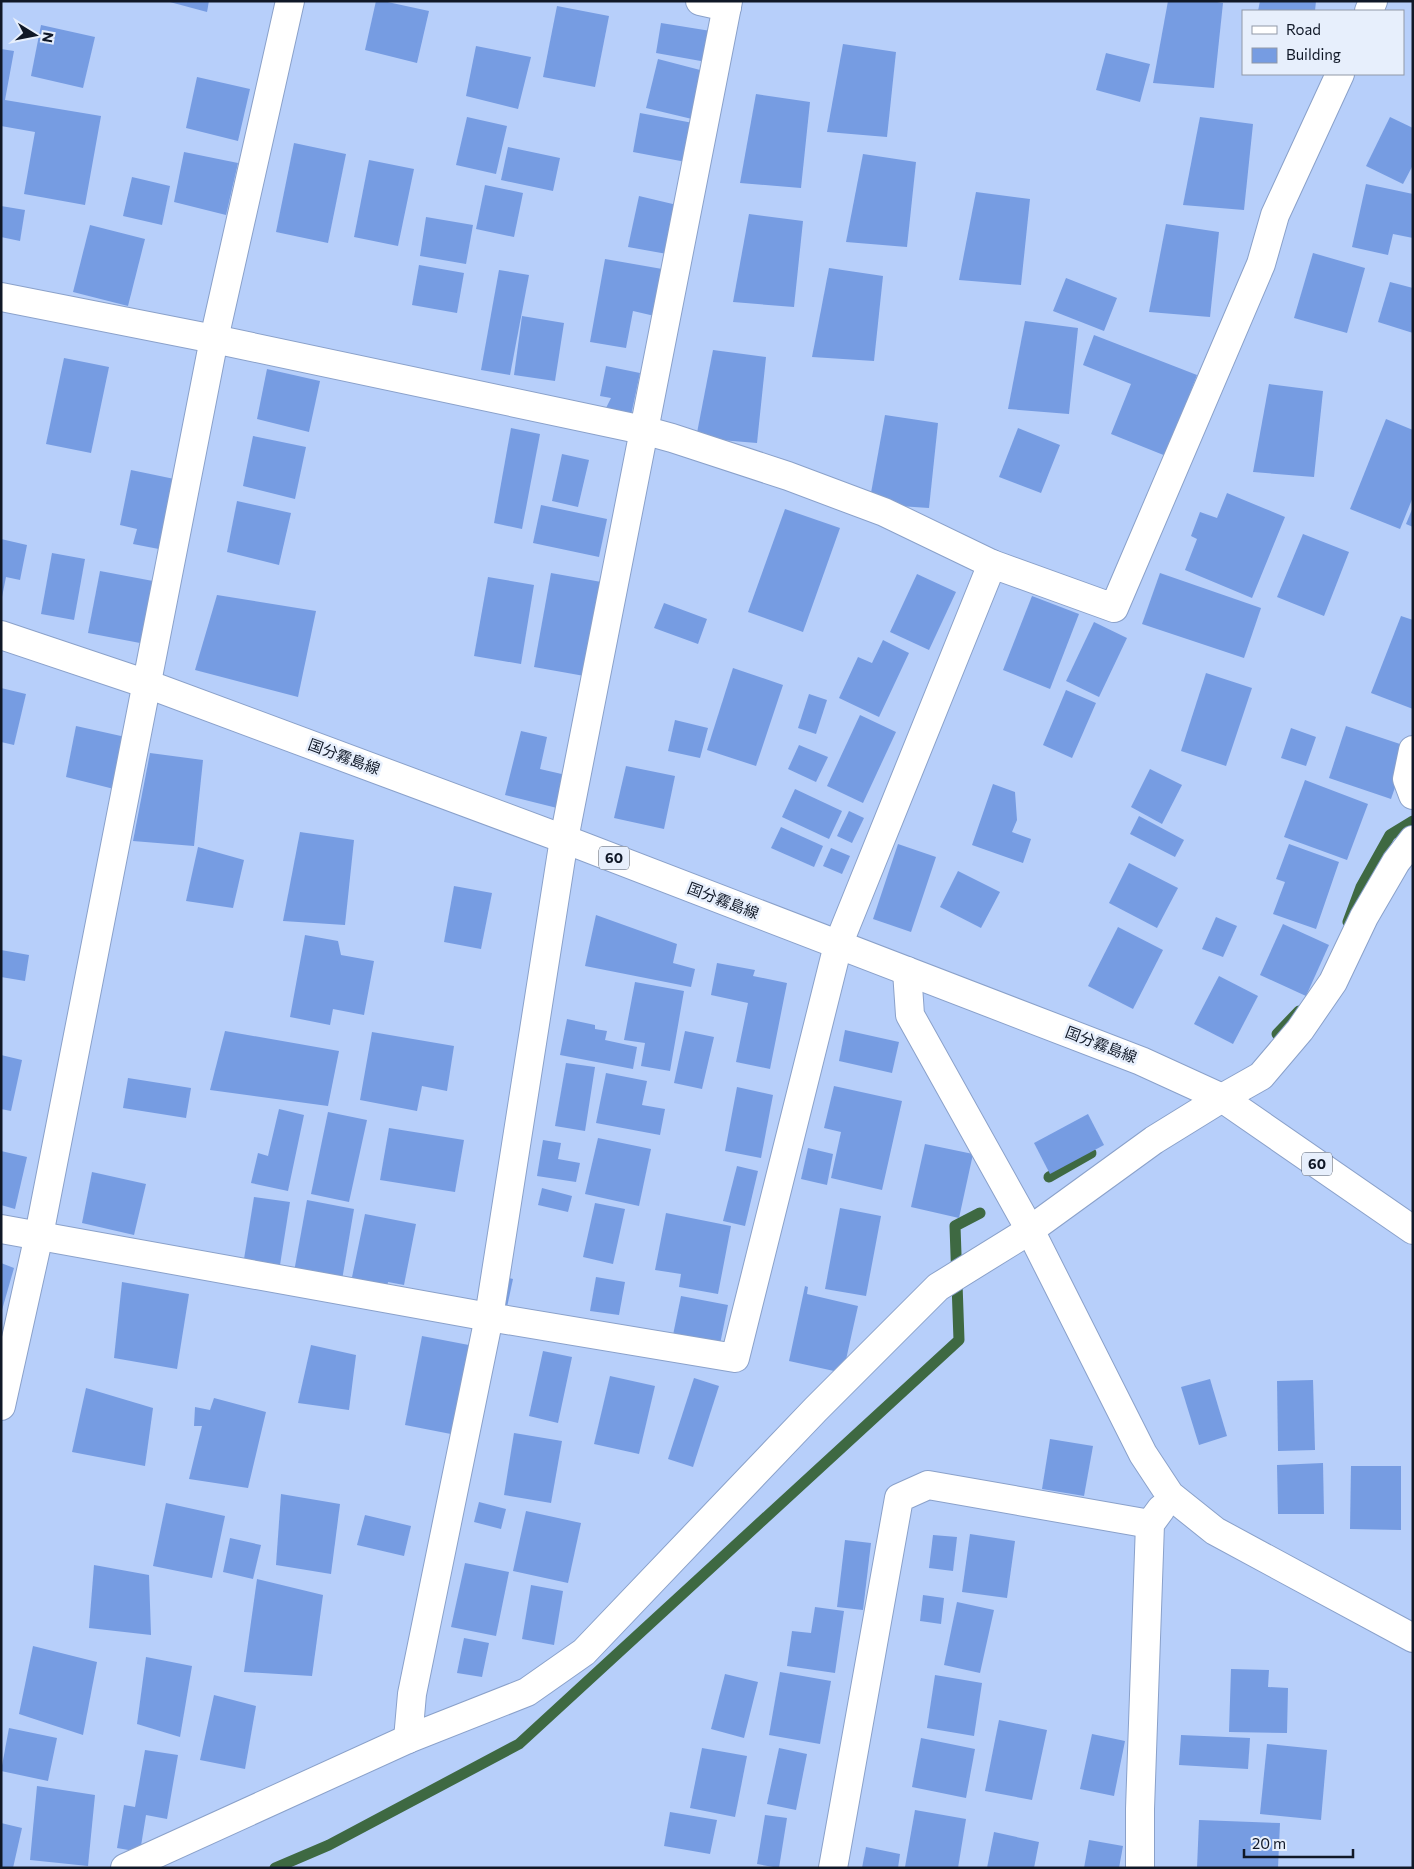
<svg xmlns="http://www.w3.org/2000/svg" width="1414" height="1869" viewBox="0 0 1414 1869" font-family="Commissioner,'Noto Sans JP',sans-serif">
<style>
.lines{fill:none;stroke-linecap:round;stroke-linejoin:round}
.stream{stroke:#3e6942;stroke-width:11}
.building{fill:#769ce2}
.minor-casing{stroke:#8aa1ca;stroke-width:30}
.major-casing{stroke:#8aa1ca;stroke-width:30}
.minor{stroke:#fff;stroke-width:28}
.major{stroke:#fff;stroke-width:28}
.labels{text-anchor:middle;stroke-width:5;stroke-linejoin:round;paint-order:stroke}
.shield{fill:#e7effc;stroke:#505867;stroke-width:1}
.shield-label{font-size:14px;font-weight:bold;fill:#101827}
.street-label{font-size:15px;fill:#101827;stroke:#e7effc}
</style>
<rect width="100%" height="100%" fill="#b7cffa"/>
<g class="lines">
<!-- stream -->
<g class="stream">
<path d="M 1348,922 L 1361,887 L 1390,835 L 1413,821"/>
<path d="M 1277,1034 L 1299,1011"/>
<path d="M 1049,1177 L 1091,1153"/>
<path d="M 275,1868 L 329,1845 L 519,1744 L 959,1340 L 955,1226 L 980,1213"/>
</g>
</g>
<!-- building -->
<g class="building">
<path d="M 166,1 L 209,1 L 207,12 Z"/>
<path d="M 376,1 L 383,1 L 429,11 L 417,63 L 365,50 Z"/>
<path d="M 1168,1 L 1211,1 L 1223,3 L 1214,88 L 1153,83 Z"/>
<path d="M 1260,1 L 1316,1 L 1315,11 L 1258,11 Z"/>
<path d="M 557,6 L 609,16 L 595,87 L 543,77 Z"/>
<path d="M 661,23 L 717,32 L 712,63 L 656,53 Z"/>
<path d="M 41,25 L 95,37 L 83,88 L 31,76 Z"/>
<path d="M 843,44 L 896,52 L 887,137 L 827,132 Z"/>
<path d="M 476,46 L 531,57 L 518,109 L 466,96 Z"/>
<path d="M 1,49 L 14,51 L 5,100 L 101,116 L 85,205 L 24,194 L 35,132 L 1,126 Z"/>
<path d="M 1106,53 L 1150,64 L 1140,102 L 1096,90 Z"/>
<path d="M 658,59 L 704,71 L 692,119 L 646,108 Z"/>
<path d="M 197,77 L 250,89 L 238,141 L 186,128 Z"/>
<path d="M 756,94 L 810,102 L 801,188 L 740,183 Z"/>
<path d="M 640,113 L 693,123 L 686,162 L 633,152 Z"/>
<path d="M 467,117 L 507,126 L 496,174 L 456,165 Z"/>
<path d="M 1200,117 L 1253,124 L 1244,210 L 1183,205 Z"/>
<path d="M 1390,117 L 1413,128 L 1413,165 L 1403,184 L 1366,166 Z"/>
<path d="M 294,143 L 346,154 L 328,243 L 276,232 Z"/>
<path d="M 508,147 L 560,158 L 553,191 L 501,180 Z"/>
<path d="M 184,152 L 238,163 L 226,215 L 174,202 Z"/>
<path d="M 863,154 L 916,162 L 907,247 L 846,242 Z"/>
<path d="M 369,160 L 414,169 L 398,246 L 354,237 Z"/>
<path d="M 132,177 L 170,186 L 162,225 L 123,216 Z"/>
<path d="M 1366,184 L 1413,194 L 1413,238 L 1393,234 L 1388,255 L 1352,247 Z"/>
<path d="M 485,185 L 523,193 L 514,237 L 476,229 Z"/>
<path d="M 976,192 L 1030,199 L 1021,285 L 959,280 Z"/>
<path d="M 639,196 L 677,205 L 667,254 L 628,247 Z"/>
<path d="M 1,206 L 25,210 L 20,241 L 1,237 Z"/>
<path d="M 749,214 L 803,221 L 794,307 L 733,302 Z"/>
<path d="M 426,217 L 473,225 L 466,264 L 420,256 Z"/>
<path d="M 1166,224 L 1219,232 L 1210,317 L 1149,312 Z"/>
<path d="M 90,225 L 145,239 L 128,306 L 73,292 Z"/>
<path d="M 1313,253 L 1365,268 L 1347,333 L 1294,318 Z"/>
<path d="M 605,259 L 668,270 L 659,317 L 633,311 L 626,348 L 590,342 Z"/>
<path d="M 419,265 L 464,273 L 457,313 L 412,305 Z"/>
<path d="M 829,268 L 883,276 L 874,361 L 812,357 Z"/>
<path d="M 499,270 L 529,275 L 510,375 L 481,370 Z"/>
<path d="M 1066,278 L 1117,298 L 1104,331 L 1053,311 Z"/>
<path d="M 1390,282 L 1413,288 L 1413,333 L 1378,322 Z"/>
<path d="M 522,316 L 564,323 L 555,381 L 514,375 Z"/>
<path d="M 1025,321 L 1078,328 L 1069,414 L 1008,409 Z"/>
<path d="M 1094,335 L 1197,375 L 1166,456 L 1111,434 L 1131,384 L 1083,365 Z"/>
<path d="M 713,350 L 766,357 L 757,443 L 696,438 Z"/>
<path d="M 64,358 L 109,367 L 91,453 L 46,444 Z"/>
<path d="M 606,366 L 640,373 L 630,420 L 603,414 L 611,398 L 600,396 Z"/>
<path d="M 267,369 L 320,381 L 309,432 L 257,419 Z"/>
<path d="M 1269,384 L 1323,391 L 1314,477 L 1253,472 Z"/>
<path d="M 885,415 L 938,423 L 929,508 L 869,504 Z"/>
<path d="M 1386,419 L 1413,430 L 1413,497 L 1400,529 L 1350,509 Z"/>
<path d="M 511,428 L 540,434 L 522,529 L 494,523 Z"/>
<path d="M 1018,428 L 1060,445 L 1041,493 L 999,477 Z"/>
<path d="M 253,436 L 306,447 L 295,499 L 243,486 Z"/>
<path d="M 562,454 L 589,460 L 578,507 L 552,501 Z"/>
<path d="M 131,470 L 184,481 L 169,551 L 133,544 L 137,529 L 120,525 Z"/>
<path d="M 1227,493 L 1285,517 L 1252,598 L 1185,570 L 1197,539 L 1191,536 L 1200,512 L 1217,518 Z"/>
<path d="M 237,501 L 291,513 L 279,565 L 227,552 Z"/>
<path d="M 541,505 L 607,519 L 599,557 L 533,543 Z"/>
<path d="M 1413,507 L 1413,527 L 1406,524 Z"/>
<path d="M 785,509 L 840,528 L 803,632 L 748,612 Z"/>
<path d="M 1303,534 L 1349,552 L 1324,616 L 1277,597 Z"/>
<path d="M 1,539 L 27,545 L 20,580 L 6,577 L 2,597 Z"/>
<path d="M 52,553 L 85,559 L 74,620 L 41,614 Z"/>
<path d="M 100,571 L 153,581 L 140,643 L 88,633 Z"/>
<path d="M 551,573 L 607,583 L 590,677 L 534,667 Z"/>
<path d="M 1160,573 L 1261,608 L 1244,658 L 1142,624 Z"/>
<path d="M 917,574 L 956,592 L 929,650 L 890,632 Z"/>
<path d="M 488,577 L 534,585 L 521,664 L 474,656 Z"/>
<path d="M 217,595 L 316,611 L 298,697 L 195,670 Z"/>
<path d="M 1032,596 L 1079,614 L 1050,689 L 1003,670 Z"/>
<path d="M 664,603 L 707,619 L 698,644 L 654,628 Z"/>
<path d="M 1401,616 L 1413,620 L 1413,709 L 1371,693 Z"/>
<path d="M 1094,622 L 1127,638 L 1099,697 L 1066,681 Z"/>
<path d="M 883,640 L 909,653 L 879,717 L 839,698 L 858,657 L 872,663 Z"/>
<path d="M 733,668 L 783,685 L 756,766 L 707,750 Z"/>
<path d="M 1206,673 L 1252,688 L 1226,766 L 1181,751 Z"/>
<path d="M 1,688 L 26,694 L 14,745 L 1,742 Z"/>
<path d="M 1066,690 L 1096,703 L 1072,758 L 1043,745 Z"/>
<path d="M 809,694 L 827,700 L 816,734 L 798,728 Z"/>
<path d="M 860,715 L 896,732 L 863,803 L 827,786 Z"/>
<path d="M 675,720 L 708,728 L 700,758 L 668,751 Z"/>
<path d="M 76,726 L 130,738 L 118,790 L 66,777 Z"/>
<path d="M 1346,726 L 1409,747 L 1391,799 L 1329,778 Z"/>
<path d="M 1291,728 L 1316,737 L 1306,766 L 1281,758 Z"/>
<path d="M 521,731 L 547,737 L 540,769 L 566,775 L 557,808 L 505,795 Z"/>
<path d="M 799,745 L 828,757 L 816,782 L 788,769 Z"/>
<path d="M 150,753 L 203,760 L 194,846 L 133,841 Z"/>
<path d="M 626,766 L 675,776 L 664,829 L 614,818 Z"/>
<path d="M 1150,769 L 1182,785 L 1162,824 L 1131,807 Z"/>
<path d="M 1305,780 L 1368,804 L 1347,860 L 1284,837 Z"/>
<path d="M 993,784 L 1015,792 L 1017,820 L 1012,832 L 1031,839 L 1023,863 L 972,845 Z"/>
<path d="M 795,789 L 842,811 L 829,839 L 782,817 Z"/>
<path d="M 849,811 L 864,818 L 852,843 L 837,836 Z"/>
<path d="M 1139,816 L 1184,840 L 1175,857 L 1130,834 Z"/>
<path d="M 781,827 L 823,846 L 814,867 L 771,848 Z"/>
<path d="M 300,832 L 354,840 L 345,925 L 283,921 Z"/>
<path d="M 898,844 L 936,857 L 911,932 L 873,919 Z"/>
<path d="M 1289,844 L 1339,862 L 1316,929 L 1273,914 L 1285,882 L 1276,879 Z"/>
<path d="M 198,847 L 244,860 L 233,908 L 186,901 Z"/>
<path d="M 831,848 L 850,856 L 842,874 L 823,866 Z"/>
<path d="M 1129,863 L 1178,888 L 1157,928 L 1109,903 Z"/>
<path d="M 958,871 L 1000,892 L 981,928 L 940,907 Z"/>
<path d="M 454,886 L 492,893 L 481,949 L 444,942 Z"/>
<path d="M 596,915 L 677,944 L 673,963 L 695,969 L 691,987 L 585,966 Z"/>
<path d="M 1216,917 L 1237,926 L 1223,957 L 1202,949 Z"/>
<path d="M 1283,924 L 1329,945 L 1306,996 L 1260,975 Z"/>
<path d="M 1118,927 L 1163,950 L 1133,1009 L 1088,986 Z"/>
<path d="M 305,935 L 338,941 L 341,955 L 374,961 L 364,1015 L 333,1009 L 330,1025 L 290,1017 Z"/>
<path d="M 1,950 L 29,955 L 25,981 L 1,977 Z"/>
<path d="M 717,963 L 755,970 L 753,976 L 787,983 L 770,1069 L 736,1062 L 748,1003 L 711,995 Z"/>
<path d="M 1219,976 L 1258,996 L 1233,1044 L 1194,1024 Z"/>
<path d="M 635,982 L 684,991 L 670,1071 L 641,1066 L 645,1043 L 624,1040 Z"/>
<path d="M 567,1019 L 595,1025 L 595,1029 L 607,1031 L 605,1040 L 637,1047 L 633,1069 L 560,1055 Z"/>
<path d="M 845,1030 L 899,1042 L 892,1073 L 839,1061 Z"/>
<path d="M 225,1031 L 339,1051 L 328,1106 L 210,1090 Z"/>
<path d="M 685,1031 L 714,1037 L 702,1089 L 674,1083 Z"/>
<path d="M 372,1032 L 454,1046 L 447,1091 L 422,1086 L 417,1111 L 360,1100 Z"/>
<path d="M 1,1055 L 22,1060 L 11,1111 L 1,1109 Z"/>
<path d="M 566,1063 L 595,1067 L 585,1131 L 555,1126 Z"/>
<path d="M 606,1073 L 647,1081 L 642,1105 L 665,1109 L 660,1135 L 596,1123 Z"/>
<path d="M 128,1078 L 191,1088 L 186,1118 L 123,1108 Z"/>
<path d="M 834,1086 L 902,1101 L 882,1190 L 831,1178 L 841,1132 L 824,1128 Z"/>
<path d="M 737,1087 L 773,1095 L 761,1158 L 725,1151 Z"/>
<path d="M 279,1109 L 304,1115 L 288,1191 L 251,1183 L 258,1153 L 268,1156 Z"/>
<path d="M 328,1112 L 367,1120 L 349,1202 L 311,1194 Z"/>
<path d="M 1088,1114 L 1104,1145 L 1050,1174 L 1034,1143 Z"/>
<path d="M 389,1128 L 464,1140 L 455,1192 L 380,1180 Z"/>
<path d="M 598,1138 L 651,1149 L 639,1206 L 585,1194 Z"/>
<path d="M 543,1140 L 561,1143 L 558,1159 L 580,1163 L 576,1182 L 537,1176 Z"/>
<path d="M 925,1144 L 973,1154 L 959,1218 L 911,1207 Z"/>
<path d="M 808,1148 L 833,1154 L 827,1185 L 801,1179 Z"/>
<path d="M 1,1151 L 27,1157 L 15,1209 L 1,1205 Z"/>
<path d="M 737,1166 L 758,1171 L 745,1226 L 723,1221 Z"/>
<path d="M 92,1172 L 146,1184 L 134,1235 L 82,1223 Z"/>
<path d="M 542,1188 L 572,1196 L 568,1212 L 538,1205 Z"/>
<path d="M 254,1197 L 290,1202 L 280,1265 L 244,1259 Z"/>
<path d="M 307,1200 L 354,1209 L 342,1280 L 294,1272 Z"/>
<path d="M 595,1203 L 625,1209 L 613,1264 L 583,1257 Z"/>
<path d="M 840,1208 L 881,1216 L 866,1296 L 825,1289 Z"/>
<path d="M 666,1213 L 731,1226 L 718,1294 L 679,1287 L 681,1274 L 655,1270 Z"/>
<path d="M 365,1214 L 416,1224 L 404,1285 L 388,1282 L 386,1294 L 350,1287 Z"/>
<path d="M 1,1263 L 14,1268 L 2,1310 L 1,1309 Z"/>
<path d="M 500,1276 L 513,1279 L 507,1307 L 493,1303 Z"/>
<path d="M 596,1277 L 625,1282 L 619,1315 L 590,1311 Z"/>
<path d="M 122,1282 L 189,1294 L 177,1369 L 114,1358 Z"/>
<path d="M 805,1286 L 808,1287 L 807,1294 L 858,1306 L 843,1373 L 789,1361 Z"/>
<path d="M 681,1296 L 728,1305 L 720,1344 L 673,1335 Z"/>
<path d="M 422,1336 L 474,1346 L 456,1435 L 405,1425 Z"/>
<path d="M 311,1345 L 356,1355 L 349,1410 L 298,1403 Z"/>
<path d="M 543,1351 L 572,1357 L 558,1423 L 529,1416 Z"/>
<path d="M 610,1376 L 655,1386 L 639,1454 L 594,1444 Z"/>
<path d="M 694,1378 L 719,1386 L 693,1467 L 668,1459 Z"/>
<path d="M 1210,1379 L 1227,1436 L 1199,1445 L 1181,1387 Z"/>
<path d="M 1313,1380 L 1315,1450 L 1278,1451 L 1277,1381 Z"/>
<path d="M 86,1388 L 153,1408 L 145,1466 L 72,1452 Z"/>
<path d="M 214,1398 L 266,1412 L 248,1488 L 189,1479 L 202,1426 L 194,1426 L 195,1407 L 210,1410 Z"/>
<path d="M 514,1433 L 562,1441 L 551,1503 L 504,1495 Z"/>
<path d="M 1050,1439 L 1093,1446 L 1084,1496 L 1042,1489 Z"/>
<path d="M 1323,1463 L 1324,1514 L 1278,1514 L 1277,1465 Z"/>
<path d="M 1351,1466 L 1401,1466 L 1401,1530 L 1350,1529 Z"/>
<path d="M 281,1494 L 340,1504 L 331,1574 L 276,1565 Z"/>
<path d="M 479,1502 L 506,1509 L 501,1529 L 474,1522 Z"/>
<path d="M 166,1503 L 225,1516 L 212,1578 L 153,1566 Z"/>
<path d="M 526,1511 L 581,1523 L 568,1583 L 513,1571 Z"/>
<path d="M 365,1515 L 411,1526 L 404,1556 L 357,1545 Z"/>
<path d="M 970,1534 L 1015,1541 L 1007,1598 L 962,1592 Z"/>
<path d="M 933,1535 L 957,1537 L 953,1571 L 929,1568 Z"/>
<path d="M 230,1538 L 261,1545 L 253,1579 L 223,1572 Z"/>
<path d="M 845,1540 L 871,1543 L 863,1610 L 837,1607 Z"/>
<path d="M 465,1563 L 509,1572 L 496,1636 L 451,1627 Z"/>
<path d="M 94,1565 L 149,1575 L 151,1635 L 89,1628 Z"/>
<path d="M 257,1579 L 323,1595 L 312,1676 L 244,1672 Z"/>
<path d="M 531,1585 L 563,1591 L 554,1645 L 522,1639 Z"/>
<path d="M 923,1595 L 944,1598 L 941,1624 L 920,1621 Z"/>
<path d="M 957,1602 L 994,1610 L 980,1673 L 944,1665 Z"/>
<path d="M 815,1607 L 844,1611 L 835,1673 L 787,1666 L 792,1631 L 811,1633 Z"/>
<path d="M 464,1638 L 489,1643 L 482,1677 L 457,1673 Z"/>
<path d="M 33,1646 L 97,1662 L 83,1735 L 19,1714 Z"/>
<path d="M 146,1657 L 192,1666 L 180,1737 L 137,1724 Z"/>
<path d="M 1231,1669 L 1269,1670 L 1268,1687 L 1288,1688 L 1287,1733 L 1229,1732 Z"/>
<path d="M 780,1672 L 831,1681 L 820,1744 L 769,1735 Z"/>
<path d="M 725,1674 L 758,1682 L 744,1738 L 711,1729 Z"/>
<path d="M 935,1675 L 982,1683 L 974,1736 L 927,1728 Z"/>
<path d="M 214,1695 L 256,1706 L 245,1769 L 200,1760 Z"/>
<path d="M 999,1720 L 1047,1730 L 1032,1800 L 985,1791 Z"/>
<path d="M 9,1728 L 57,1738 L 48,1781 L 1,1771 Z"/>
<path d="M 1092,1734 L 1125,1741 L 1114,1796 L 1080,1789 Z"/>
<path d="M 1181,1735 L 1250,1738 L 1248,1769 L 1179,1765 Z"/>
<path d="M 921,1738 L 975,1749 L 966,1798 L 912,1787 Z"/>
<path d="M 1267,1744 L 1327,1750 L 1321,1820 L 1260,1814 Z"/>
<path d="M 702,1748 L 747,1756 L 735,1817 L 690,1808 Z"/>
<path d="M 779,1748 L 807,1754 L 796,1810 L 767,1804 Z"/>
<path d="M 145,1750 L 178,1755 L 167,1819 L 146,1815 L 140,1852 L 117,1848 L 124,1805 L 135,1807 Z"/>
<path d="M 37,1786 L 95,1795 L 88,1866 L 30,1860 Z"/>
<path d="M 915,1810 L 966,1819 L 958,1868 L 905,1867 Z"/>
<path d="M 670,1812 L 717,1820 L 710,1854 L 664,1846 Z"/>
<path d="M 765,1815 L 787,1818 L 779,1868 L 757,1864 Z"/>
<path d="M 1199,1820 L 1280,1823 L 1278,1868 L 1197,1868 Z"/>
<path d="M 1,1823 L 22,1828 L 13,1868 L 1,1868 Z"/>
<path d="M 994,1832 L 1039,1842 L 1034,1868 L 987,1868 Z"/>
<path d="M 1089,1840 L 1123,1846 L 1119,1868 L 1084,1868 Z"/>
<path d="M 866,1847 L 900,1854 L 898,1868 L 862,1868 Z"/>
</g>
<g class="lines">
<defs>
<g id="minor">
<path d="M 700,1 L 727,7"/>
<path d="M 1369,11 L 1373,1"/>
<path d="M 1,297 L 214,339 L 643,430 L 672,438 L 788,476 L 884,512 L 992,564"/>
<path d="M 1413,750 L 1407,779 L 1413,795"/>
<path d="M 907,971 L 910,1015 L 1030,1230 L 1143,1454 L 1170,1495 L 1215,1531 L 1413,1638"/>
<path d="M 1,1229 L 489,1317 L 735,1358 L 838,945 L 992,564 L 1114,608 L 1261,264 L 1275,215 L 1340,74"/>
<path d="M 1,1406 L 39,1235 L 214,339 L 290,1"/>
<path d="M 408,1739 L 412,1694 L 489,1317 L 564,839 L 728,1"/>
<path d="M 125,1868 L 408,1739 L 527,1692 L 584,1652 L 816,1409 L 938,1287 L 1030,1230 L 1154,1140 L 1222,1098 L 1261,1076 L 1300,1030 L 1333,982 L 1364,917 L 1396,862 L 1413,840"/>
<path d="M 833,1868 L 899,1498 L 928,1485 L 1150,1524"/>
<path d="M 1140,1868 L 1140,1809 L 1150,1524 L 1161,1509"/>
</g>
<path id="major" d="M 1,635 L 147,684 L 564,839 L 1141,1061 L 1222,1098 L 1413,1230"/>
</defs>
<!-- minor casing -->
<use href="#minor" class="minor-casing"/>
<!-- major casing -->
<use href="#major" class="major-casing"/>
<!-- minor -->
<use href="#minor" class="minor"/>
<!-- major -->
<use href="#major" class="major"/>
</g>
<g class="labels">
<!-- shield labels -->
<g class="shield">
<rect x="599" y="846.5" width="30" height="23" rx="4"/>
<rect x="1302" y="1152.5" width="30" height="23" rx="4"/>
</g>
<g class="shield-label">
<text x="614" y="863">60</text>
<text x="1317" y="1169">60</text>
</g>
<!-- street labels -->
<g class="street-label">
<text transform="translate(344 757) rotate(20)" y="5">国分霧島線</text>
<text transform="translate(723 901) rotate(21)" y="5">国分霧島線</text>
<text transform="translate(1101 1045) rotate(21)" y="5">国分霧島線</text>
</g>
</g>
<!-- border -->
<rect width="1414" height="1869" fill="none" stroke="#101827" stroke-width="5"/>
<!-- legend -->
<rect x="1242" y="10" width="162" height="65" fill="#e7effc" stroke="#9199a7"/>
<rect x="1252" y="26" width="25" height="8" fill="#ffffff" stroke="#9199a7"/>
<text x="1286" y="35" font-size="15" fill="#101827">Road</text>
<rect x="1252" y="48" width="25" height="15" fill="#769ce2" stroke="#9199a7"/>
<text x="1286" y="60" font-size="15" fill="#101827">Building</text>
<!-- north arrow -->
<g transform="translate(35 35) rotate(100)" stroke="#e7effc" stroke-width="4" paint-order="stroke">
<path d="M0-4L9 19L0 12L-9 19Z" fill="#101827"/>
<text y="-8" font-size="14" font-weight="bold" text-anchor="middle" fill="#101827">N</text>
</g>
<!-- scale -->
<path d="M1244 1849v8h109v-8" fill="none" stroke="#101827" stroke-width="2.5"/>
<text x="1252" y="1849" font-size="15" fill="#101827" stroke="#e7effc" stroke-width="4" paint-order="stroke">20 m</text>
</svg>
